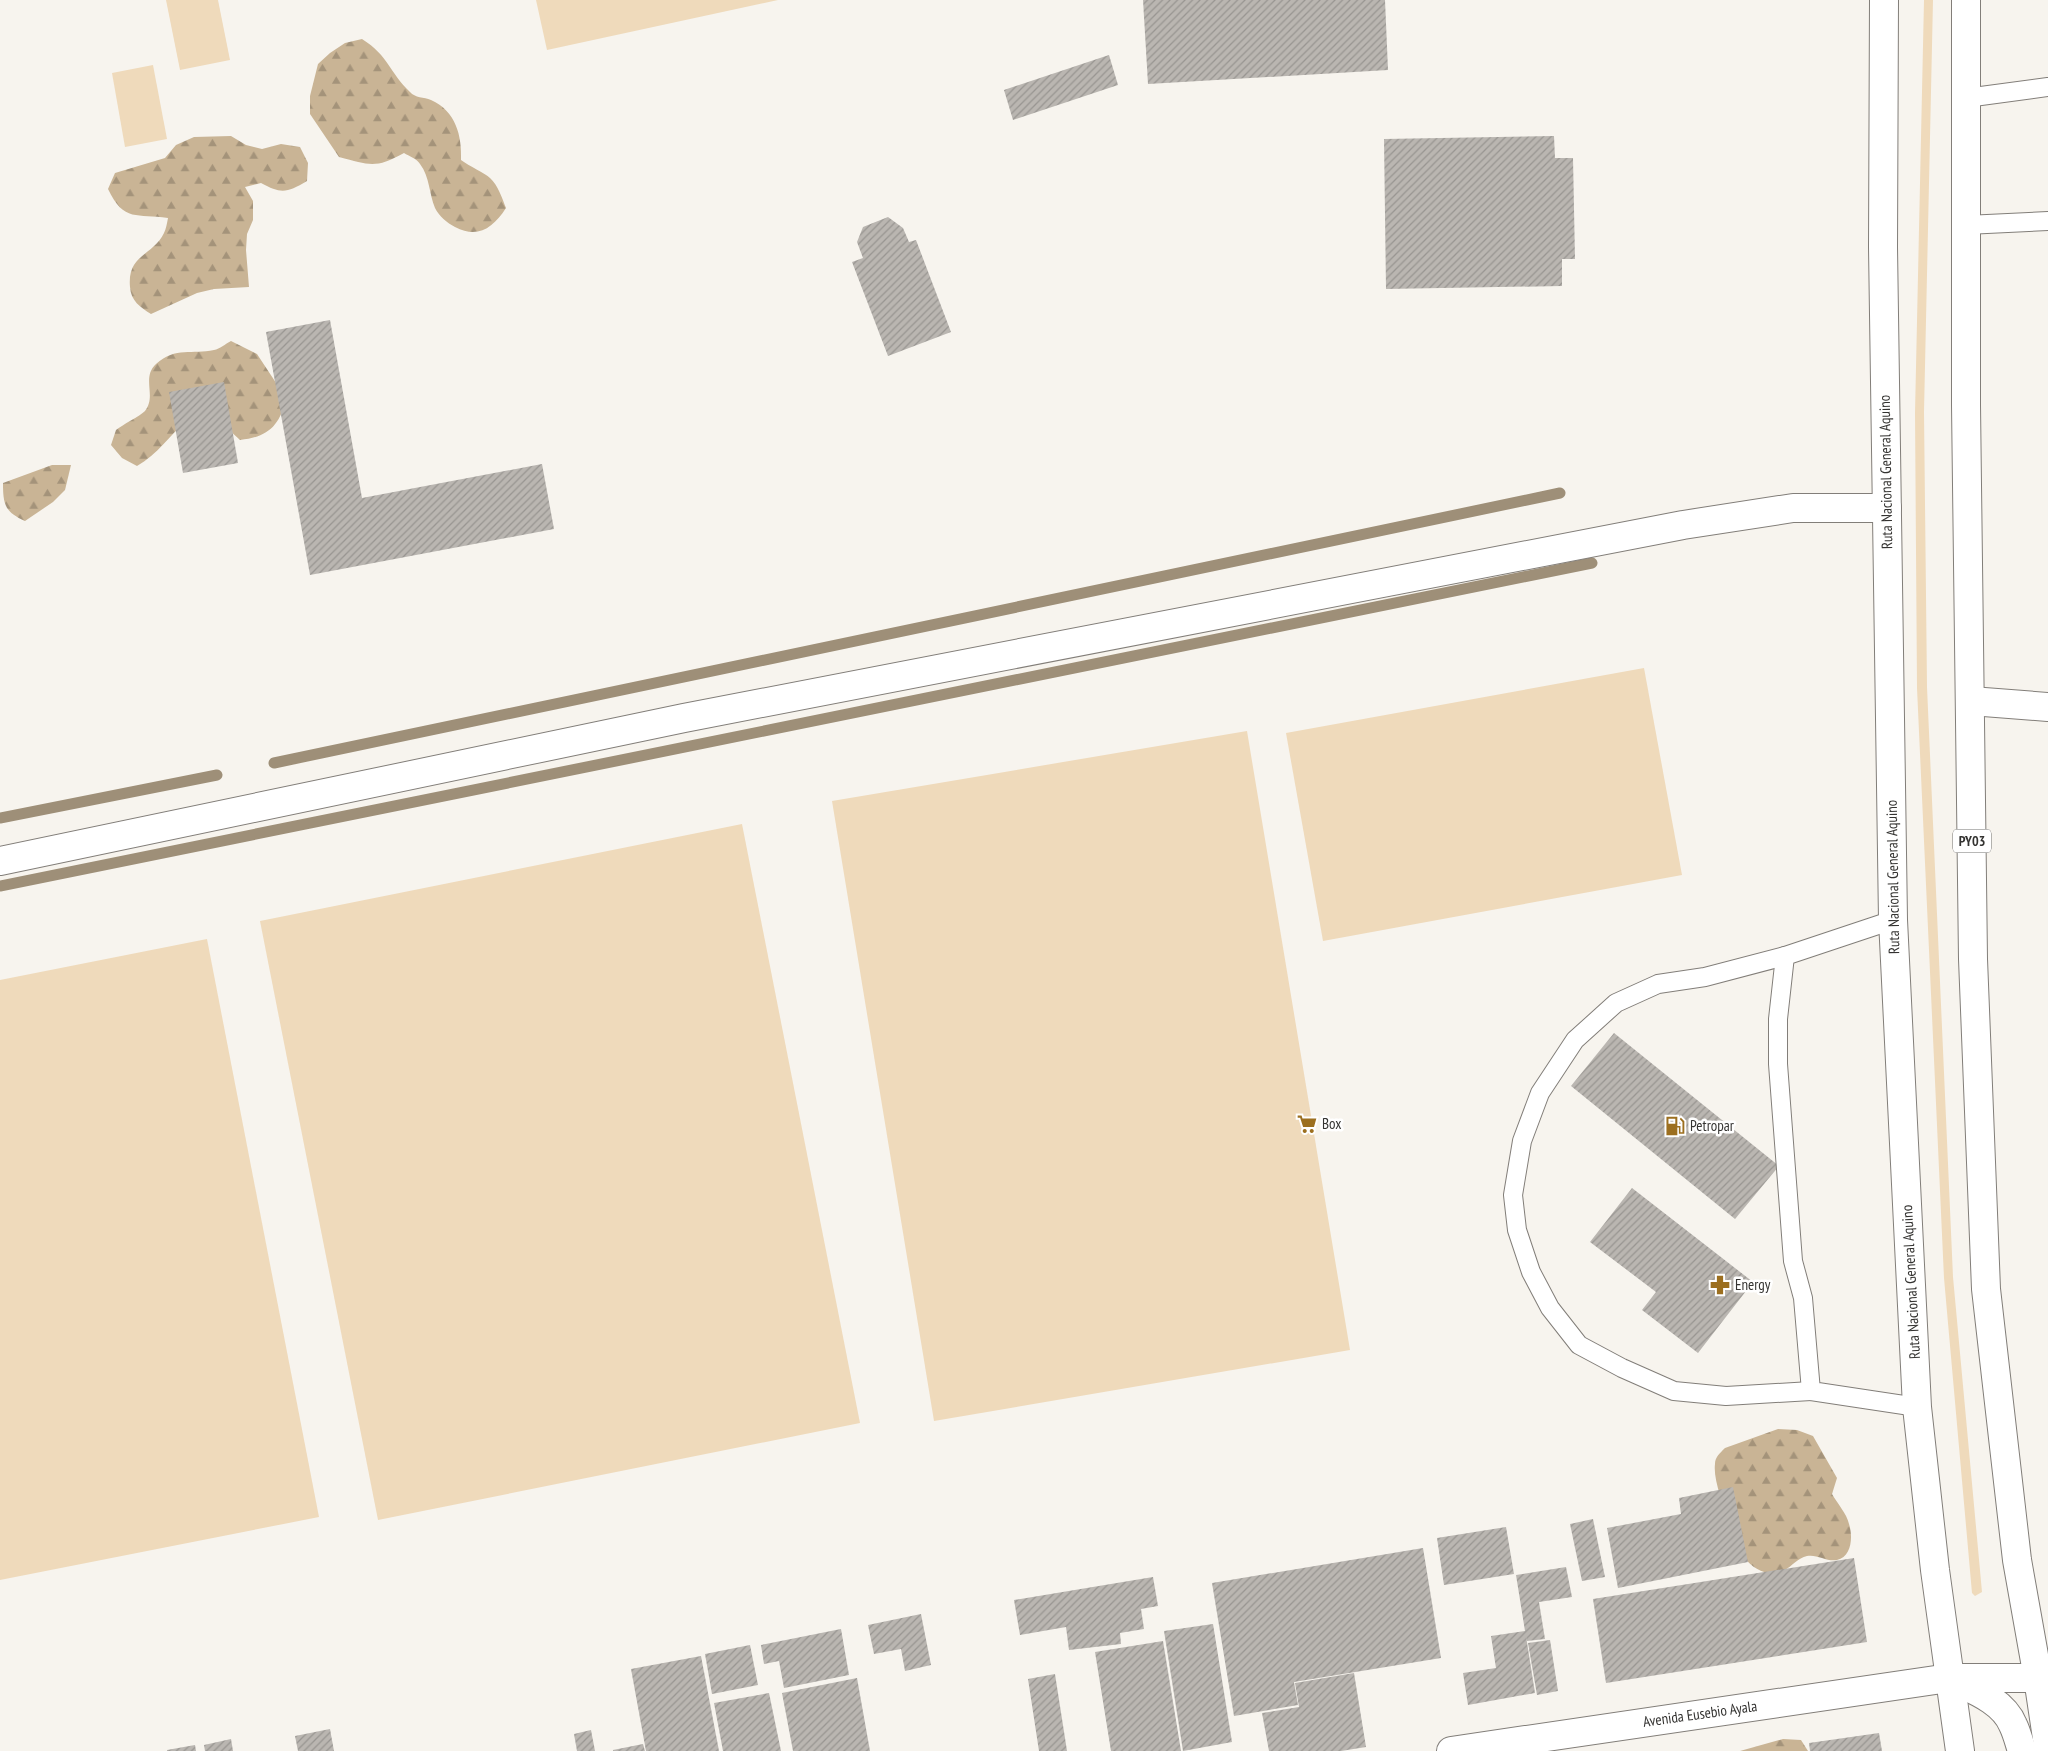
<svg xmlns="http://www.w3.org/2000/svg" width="2048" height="1751" viewBox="0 0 2048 1751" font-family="'PT Sans Narrow',sans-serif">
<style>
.green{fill:#efdabb}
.forest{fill:url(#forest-firs)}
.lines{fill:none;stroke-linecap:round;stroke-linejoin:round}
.stream{stroke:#9e8f78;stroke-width:11}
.building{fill:url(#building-hatch)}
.service-casing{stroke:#827e79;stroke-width:20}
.minor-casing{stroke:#827e79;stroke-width:30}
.tertiary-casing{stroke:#827e79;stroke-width:30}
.trunk-casing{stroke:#827e79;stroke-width:30}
.service{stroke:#fff;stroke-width:18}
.minor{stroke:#fff;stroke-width:28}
.tertiary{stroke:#fff;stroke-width:28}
.trunk{stroke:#fff;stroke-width:28}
.labels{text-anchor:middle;stroke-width:5;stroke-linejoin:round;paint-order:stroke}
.shield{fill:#fff;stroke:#71706f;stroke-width:1}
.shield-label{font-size:14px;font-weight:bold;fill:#343331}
.street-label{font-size:15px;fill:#343331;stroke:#fff}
.poi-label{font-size:15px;fill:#343331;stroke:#fff;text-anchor:start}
</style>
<defs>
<pattern id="forest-firs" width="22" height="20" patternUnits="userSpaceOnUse" patternTransform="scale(1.25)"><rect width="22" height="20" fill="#c9b495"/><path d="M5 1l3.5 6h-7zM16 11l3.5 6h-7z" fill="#a4937a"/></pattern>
<pattern id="building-hatch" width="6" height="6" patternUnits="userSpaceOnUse" patternTransform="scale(1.25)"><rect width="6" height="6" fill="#bab6b1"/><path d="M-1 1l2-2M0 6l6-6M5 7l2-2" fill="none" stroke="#989591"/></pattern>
</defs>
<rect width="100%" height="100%" fill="#f7f4ee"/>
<!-- green -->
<g class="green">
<path d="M 166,0 L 218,0 L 230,60 L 180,70 Z"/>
<path d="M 536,0 L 778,0 L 547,50 Z"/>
<path d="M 1924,0 L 1933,0 L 1924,412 L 1927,687 L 1953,1277 L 1982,1592 L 1975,1596 L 1972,1593 L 1944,1278 L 1917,688 L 1915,413 Z"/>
<path d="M 153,65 L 167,139 L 125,147 L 112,73 Z"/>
<path d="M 1644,668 L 1682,875 L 1323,941 L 1286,733 Z"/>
<path d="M 1247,731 L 1350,1350 L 934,1421 L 832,801 Z"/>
<path d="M 742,824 L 860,1423 L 378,1520 L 260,921 Z"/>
<path d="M 207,939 L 319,1517 L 0,1580 L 0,980 Z"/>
</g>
<!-- forest -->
<g class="forest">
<path d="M 362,39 C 389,56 389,72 410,92 C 415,98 424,97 431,100 C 456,111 462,136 461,160 C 469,166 485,173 490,178 C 498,185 502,198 506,208 C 493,228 478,239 455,227 C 447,223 439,216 435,208 C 429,194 430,177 420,164 C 417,159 409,156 404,153 C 375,169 370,165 339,157 L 310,114 L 310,96 L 318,64 L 330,53 L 345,43 Z"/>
<path d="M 231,136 L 246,145 L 262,149 L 281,144 L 300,147 L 308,163 L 307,181 C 287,193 281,194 261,183 L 245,187 L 253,201 L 253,220 L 247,234 L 246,250 L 249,287 L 214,289 L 197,293 L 151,314 C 140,307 131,301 130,287 C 127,254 153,256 164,233 C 166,229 167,223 168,218 C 137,213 124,223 108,189 L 115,173 L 165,158 L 176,145 L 194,137 Z"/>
<path d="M 231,341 L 257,354 L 286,398 C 280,426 268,437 240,440 L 227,428 L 187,420 C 169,436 158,454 137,466 L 122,458 L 111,445 L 116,430 C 122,425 140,416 145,411 C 157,396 141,378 156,364 C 176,346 192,355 214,350 C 220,349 225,344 231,341 Z"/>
<path d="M 52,465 L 71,465 L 65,490 L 53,502 L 25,521 C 5,512 3,505 3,483 Z"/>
<path d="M 1778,1429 L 1797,1430 L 1813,1436 L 1837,1478 L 1832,1494 C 1837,1503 1847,1514 1849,1524 C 1853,1536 1852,1557 1837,1560 C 1827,1562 1817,1554 1807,1556 C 1798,1558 1792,1566 1785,1570 C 1772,1579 1752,1569 1745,1558 C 1736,1535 1712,1487 1715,1464 C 1715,1457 1720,1453 1725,1448 Z"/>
<path d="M 1783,1739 L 1801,1740 L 1808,1751 L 1740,1751 Z"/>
</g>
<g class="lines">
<!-- stream -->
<g class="stream">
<path d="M 274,763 L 1560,493"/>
<path d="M 0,818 L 217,775"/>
<path d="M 0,886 L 1592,563"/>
</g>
</g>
<!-- building -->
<g class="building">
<path d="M 1143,0 L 1385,0 L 1388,70 L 1148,84 Z"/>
<path d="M 1109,55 L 1118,85 L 1013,120 L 1004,90 Z"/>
<path d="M 1554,136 L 1555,158 L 1573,158 L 1575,259 L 1562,259 L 1562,286 L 1386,289 L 1384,139 Z"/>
<path d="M 888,217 L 903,228 L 909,242 L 916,240 L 951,332 L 888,356 L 852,262 L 863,258 L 857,242 L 863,227 Z"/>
<path d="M 330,320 L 362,498 L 542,464 L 554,529 L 310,575 L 266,332 Z"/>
<path d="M 224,382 L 238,463 L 183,473 L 169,392 Z"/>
<path d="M 1614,1033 L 1779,1166 L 1735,1219 L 1571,1086 Z"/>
<path d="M 1632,1188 L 1753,1282 L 1698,1353 L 1642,1310 L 1656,1292 L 1590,1242 Z"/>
<path d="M 1733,1487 L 1748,1562 L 1618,1588 L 1607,1528 L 1681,1514 L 1679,1498 Z"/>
<path d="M 1593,1519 L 1605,1577 L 1582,1581 L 1570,1524 Z"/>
<path d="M 1506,1527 L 1514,1574 L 1444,1585 L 1437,1538 Z"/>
<path d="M 1423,1548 L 1441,1658 L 1294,1682 L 1298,1705 L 1234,1716 L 1212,1583 Z"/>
<path d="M 1854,1558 L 1867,1642 L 1606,1683 L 1593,1599 Z"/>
<path d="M 1566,1567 L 1572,1597 L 1539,1602 L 1545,1639 L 1527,1641 L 1526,1636 L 1535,1693 L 1468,1705 L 1463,1673 L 1496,1668 L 1491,1636 L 1525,1631 L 1516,1575 Z"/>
<path d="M 1153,1577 L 1158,1606 L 1141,1609 L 1144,1629 L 1120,1633 L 1121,1644 L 1069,1650 L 1066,1627 L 1020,1635 L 1014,1600 Z"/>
<path d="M 921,1614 L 931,1665 L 905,1671 L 901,1649 L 874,1654 L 868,1625 Z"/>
<path d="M 1213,1624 L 1232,1742 L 1183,1751 L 1164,1631 Z"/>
<path d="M 841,1629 L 849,1675 L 784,1688 L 779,1661 L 764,1664 L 761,1645 Z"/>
<path d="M 1550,1640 L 1558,1691 L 1537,1695 L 1528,1643 Z"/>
<path d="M 1163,1641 L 1181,1751 L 1111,1751 L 1095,1652 Z"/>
<path d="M 750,1645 L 758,1685 L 712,1694 L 705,1654 Z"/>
<path d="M 701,1656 L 719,1751 L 646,1751 L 631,1669 Z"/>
<path d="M 1354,1673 L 1366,1747 L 1341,1751 L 1269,1751 L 1262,1713 L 1299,1707 L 1295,1683 Z"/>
<path d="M 1055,1674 L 1067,1751 L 1039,1751 L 1028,1679 Z"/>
<path d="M 857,1678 L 870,1751 L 793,1751 L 782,1693 Z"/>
<path d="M 769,1693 L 781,1751 L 723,1751 L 714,1703 Z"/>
<path d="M 330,1729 L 334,1751 L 298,1751 L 295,1736 Z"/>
<path d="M 591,1730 L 595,1751 L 577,1751 L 574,1734 Z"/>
<path d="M 1879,1733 L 1882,1751 L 1810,1751 L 1809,1743 Z"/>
<path d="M 231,1739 L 233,1751 L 205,1751 L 204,1745 Z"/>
<path d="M 643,1744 L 645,1751 L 613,1751 L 613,1750 Z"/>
<path d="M 195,1745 L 196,1751 L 167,1751 L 167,1750 Z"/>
</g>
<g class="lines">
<defs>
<g id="service">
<path d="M 1966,98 L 2048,87"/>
<path d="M 1966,225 L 2048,221"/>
<path d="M 1893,920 L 1785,956 L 1778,1019 L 1778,1064 L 1793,1261 L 1803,1298 L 1811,1391 L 1917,1407"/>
<path d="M 1785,956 L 1705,977 L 1658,984 L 1616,1003 L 1575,1040 L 1540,1093 L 1522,1141 L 1513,1195 L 1517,1230 L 1531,1272 L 1550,1308 L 1579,1345 L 1622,1368 L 1674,1391 L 1726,1396 L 1811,1391"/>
</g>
<g id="minor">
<path d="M 1971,701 L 2048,707"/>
<path d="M 1949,1678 L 2048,1678"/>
</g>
<g id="tertiary">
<path d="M 0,861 L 684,718 L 1683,525 L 1793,508 L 1887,508"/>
<path d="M 1451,1751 L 1949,1678 C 1971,1689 2003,1700 2013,1725 C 2017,1733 2019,1742 2022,1751"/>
</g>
<g id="trunk">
<path d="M 1884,0 L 1883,247 L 1893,920 L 1917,1407 L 1935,1570 L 1960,1751"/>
<path d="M 1966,0 L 1966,405 L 1973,959 L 1986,1289 L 2017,1560 L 2038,1678 L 2048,1745"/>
</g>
</defs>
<!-- service casing -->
<use href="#service" class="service-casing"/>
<!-- minor casing -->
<use href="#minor" class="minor-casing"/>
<!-- tertiary casing -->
<use href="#tertiary" class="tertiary-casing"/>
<!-- trunk casing -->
<use href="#trunk" class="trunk-casing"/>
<!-- service -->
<use href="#service" class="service"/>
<!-- minor -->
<use href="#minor" class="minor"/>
<!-- tertiary -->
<use href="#tertiary" class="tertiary"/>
<!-- trunk -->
<use href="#trunk" class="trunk"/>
</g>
<!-- icons -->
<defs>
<symbol id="supermarket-bare" viewBox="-9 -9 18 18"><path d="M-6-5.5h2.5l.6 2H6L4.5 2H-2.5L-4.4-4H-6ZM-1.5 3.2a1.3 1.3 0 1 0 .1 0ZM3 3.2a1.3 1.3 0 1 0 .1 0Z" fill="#9c6f1f" stroke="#fff" stroke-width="2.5" paint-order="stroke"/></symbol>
<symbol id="fuel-bare" viewBox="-9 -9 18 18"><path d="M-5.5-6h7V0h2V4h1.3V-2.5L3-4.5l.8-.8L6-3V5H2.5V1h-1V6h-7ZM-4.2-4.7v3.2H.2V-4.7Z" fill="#9c6f1f" stroke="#fff" stroke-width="2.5" paint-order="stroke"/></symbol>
<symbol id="pharmacy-bare" viewBox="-9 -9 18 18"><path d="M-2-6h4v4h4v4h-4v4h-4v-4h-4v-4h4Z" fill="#9c6f1f" stroke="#fff" stroke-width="2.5" paint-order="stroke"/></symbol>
</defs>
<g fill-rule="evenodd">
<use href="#supermarket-bare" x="1293" y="1110" width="28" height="28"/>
<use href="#fuel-bare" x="1661" y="1112" width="28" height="28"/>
<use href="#pharmacy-bare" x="1706" y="1271" width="28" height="28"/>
</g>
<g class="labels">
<!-- shield labels -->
<rect class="shield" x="1953" y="829.5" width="38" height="23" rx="4"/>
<g class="shield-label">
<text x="1972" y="846">PY03</text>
</g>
<!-- street labels -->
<g class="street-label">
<text transform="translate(1886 472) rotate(-91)" y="5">Ruta Nacional General Aquino</text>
<text transform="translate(1893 877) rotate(-91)" y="5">Ruta Nacional General Aquino</text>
<text transform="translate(1911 1282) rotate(-93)" y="5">Ruta Nacional General Aquino</text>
<text transform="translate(1700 1714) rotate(-8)" y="5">Avenida Eusebio Ayala</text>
</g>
<!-- poi labels -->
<g class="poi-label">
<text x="1322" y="1129">Box</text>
<text x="1690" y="1131">Petropar</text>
<text x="1735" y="1290">Energy</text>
</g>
</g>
</svg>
